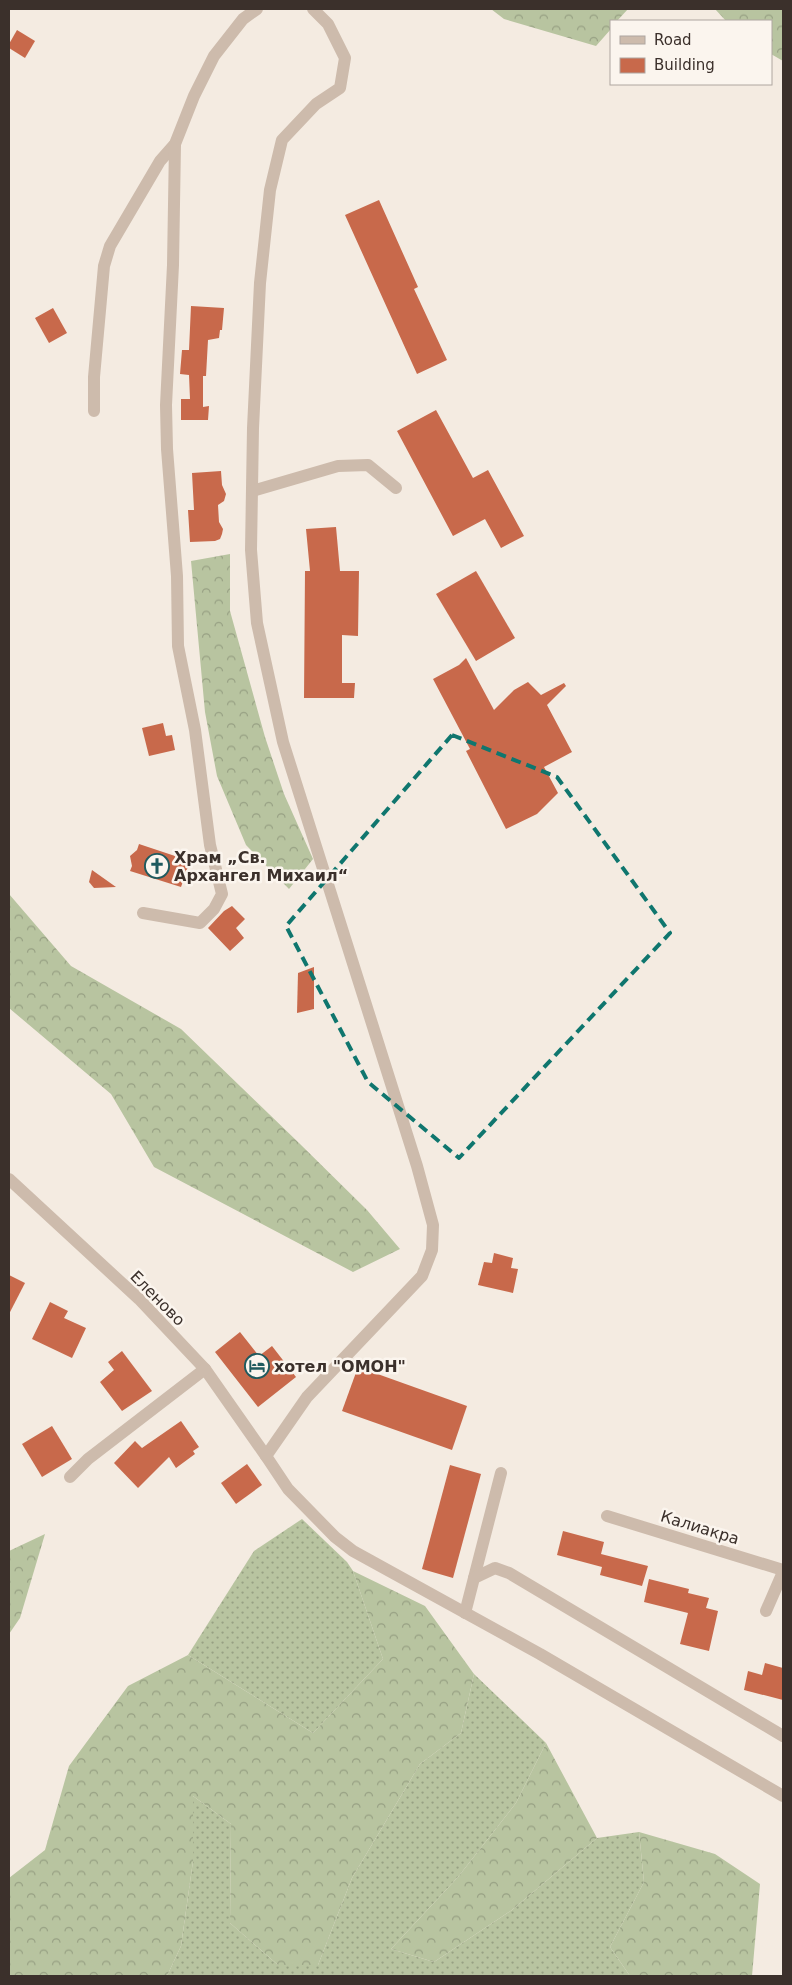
<svg xmlns="http://www.w3.org/2000/svg" width="792" height="1985" viewBox="0 0 792 1985" font-family="'DejaVu Sans',sans-serif">
<style>
.grass{fill:url(#grass-dots)}
.forest{fill:url(#forest-crowns)}
.building{fill:#c8694b}
.lines{fill:none;stroke-linecap:round;stroke-linejoin:round}
.minor{stroke:#cdbbac;stroke-width:12}
.marked{fill:none;stroke:#0f766e;stroke-width:4;stroke-dasharray:10 6;stroke-linejoin:round}
.labels{text-anchor:middle;stroke-width:5;stroke-linejoin:round;paint-order:stroke}
.poi-label{font-size:16px;font-weight:bold;fill:#3b302b;stroke:#fbf5ee;text-anchor:start}
.street-label{font-size:16px;fill:#3b302b;stroke:#fbf5ee}
</style>
<defs>
<pattern id="grass-dots" width="8" height="8" patternUnits="userSpaceOnUse" patternTransform="scale(1.25)"><rect width="8" height="8" fill="#b8c4a0"/><path d="M2 2h.1M6 6h.1" fill="none" stroke="#97a083" stroke-width="1.8" stroke-linecap="round"/></pattern>
<pattern id="forest-crowns" width="20" height="18" patternUnits="userSpaceOnUse" patternTransform="scale(1.25)"><rect width="20" height="18" fill="#b8c4a0"/><path d="M2 6a3 3 0 1 1 6 0M12 15a3 3 0 1 1 6 0" fill="none" stroke="#97a083"/></pattern>
</defs>
<rect width="100%" height="100%" fill="#f4ebe1"/>
<!-- grass -->
<g class="grass">
<path d="M 302,1519 L 347,1562 L 353,1571 L 383,1659 L 313,1733 L 188,1655 L 254,1551 Z"/>
<path d="M 474,1674 L 546,1743 L 516,1803 L 458,1877 L 391,1949 L 434,1962 L 512,1910 L 597,1838 L 639,1832 L 644,1882 L 610,1947 L 630,1976 L 167,1976 L 181,1946 L 193,1861 L 193,1796 L 231,1824 L 230,1923 L 278,1965 L 318,1965 L 352,1878 L 420,1764 L 461,1733 Z"/>
</g>
<!-- forest -->
<g class="forest">
<path d="M 491,9 L 628,9 L 617,21 L 611,21 L 611,29 L 596,46 L 504,19 Z"/>
<path d="M 715,9 L 783,9 L 783,61 L 771,54 L 771,21 L 726,21 Z"/>
<path d="M 230,554 L 230,611 L 265,737 L 284,794 L 313,859 L 289,889 L 246,845 L 217,776 L 205,712 L 191,561 Z"/>
<path d="M 9,894 L 71,966 L 181,1029 L 299,1143 L 367,1210 L 400,1249 L 353,1272 L 154,1167 L 111,1094 L 9,1008 Z"/>
<path d="M 45,1534 L 20,1618 L 9,1634 L 9,1551 Z"/>
<path d="M 353,1571 L 425,1606 L 474,1674 L 461,1733 L 420,1764 L 352,1878 L 318,1965 L 278,1965 L 230,1923 L 231,1824 L 193,1796 L 193,1861 L 181,1946 L 167,1976 L 9,1976 L 9,1878 L 45,1850 L 69,1766 L 128,1686 L 188,1655 L 313,1733 L 383,1659 Z"/>
<path d="M 546,1743 L 597,1838 L 512,1910 L 434,1962 L 391,1949 L 458,1877 L 516,1803 Z"/>
<path d="M 639,1832 L 715,1854 L 760,1884 L 752,1976 L 630,1976 L 610,1947 L 644,1882 Z"/>
</g>
<!-- building -->
<g class="building">
<path d="M 17,30 L 35,41 L 25,58 L 9,48 L 9,44 Z"/>
<path d="M 379,200 L 418,287 L 414,289 L 447,360 L 417,374 L 345,215 Z"/>
<path d="M 191,306 L 224,308 L 222,330 L 220,330 L 219,338 L 208,340 L 206,376 L 203,376 L 203,407 L 209,406 L 208,420 L 181,420 L 181,399 L 190,399 L 189,375 L 180,374 L 182,350 L 189,350 Z"/>
<path d="M 53,308 L 67,333 L 49,343 L 35,318 Z"/>
<path d="M 436,410 L 473,478 L 488,470 L 524,536 L 501,548 L 485,519 L 453,536 L 397,431 Z"/>
<path d="M 221,471 L 222,485 L 226,494 L 224,501 L 218,505 L 219,522 L 223,529 L 222,534 L 220,539 L 215,541 L 190,542 L 188,510 L 194,510 L 192,473 Z"/>
<path d="M 336,527 L 340,571 L 359,571 L 358,636 L 342,635 L 342,683 L 355,683 L 354,698 L 304,698 L 305,571 L 310,571 L 306,529 Z"/>
<path d="M 476,571 L 515,638 L 476,661 L 436,594 Z"/>
<path d="M 466,658 L 494,710 L 514,690 L 528,682 L 541,695 L 564,683 L 566,686 L 547,705 L 572,752 L 544,767 L 558,793 L 537,814 L 506,829 L 466,751 L 470,749 L 433,679 L 459,665 Z"/>
<path d="M 163,723 L 166,736 L 172,735 L 175,750 L 149,756 L 142,728 Z"/>
<path d="M 139,844 L 190,861 L 181,887 L 130,871 L 132,866 L 130,856 L 137,850 Z"/>
<path d="M 92,870 L 116,887 L 94,888 L 89,882 Z"/>
<path d="M 232,906 L 245,919 L 236,928 L 244,938 L 230,951 L 208,928 L 224,911 Z"/>
<path d="M 314,967 L 314,1009 L 297,1013 L 298,973 Z"/>
<path d="M 494,1253 L 513,1258 L 511,1268 L 518,1269 L 513,1293 L 478,1285 L 484,1262 L 492,1263 Z"/>
<path d="M 9,1275 L 25,1283 L 9,1314 Z"/>
<path d="M 50,1302 L 68,1311 L 64,1318 L 86,1328 L 72,1358 L 32,1339 Z"/>
<path d="M 240,1332 L 259,1356 L 272,1346 L 296,1377 L 258,1407 L 215,1352 Z"/>
<path d="M 122,1351 L 152,1391 L 122,1411 L 100,1382 L 114,1370 L 108,1362 Z"/>
<path d="M 358,1367 L 467,1406 L 452,1450 L 342,1411 Z"/>
<path d="M 181,1421 L 199,1447 L 193,1451 L 195,1454 L 176,1468 L 169,1457 L 138,1488 L 114,1463 L 135,1441 L 142,1448 Z"/>
<path d="M 52,1426 L 72,1459 L 42,1477 L 22,1444 Z"/>
<path d="M 247,1464 L 262,1485 L 236,1504 L 221,1483 Z"/>
<path d="M 450,1465 L 481,1474 L 453,1578 L 422,1569 Z"/>
<path d="M 563,1531 L 604,1542 L 601,1554 L 648,1566 L 642,1586 L 600,1575 L 602,1567 L 557,1555 Z"/>
<path d="M 649,1579 L 689,1589 L 688,1593 L 709,1598 L 706,1608 L 718,1611 L 709,1651 L 680,1644 L 688,1613 L 644,1602 Z"/>
<path d="M 765,1663 L 783,1668 L 783,1700 L 744,1690 L 748,1671 L 762,1675 Z"/>
</g>
<g class="lines">
<!-- minor -->
<g class="minor">
<path d="M 313,9 L 328,24 L 345,58 L 340,88 L 316,104 L 282,140 L 270,190 L 260,283 L 253,428 L 251,550 L 257,623 L 283,742 L 417,1166 L 433,1225 L 432,1250 L 422,1276 L 307,1397 L 266,1456 L 288,1489 L 335,1537 L 353,1551 L 540,1654 L 783,1796"/>
<path d="M 94,411 L 94,377 L 104,266 L 110,246 L 160,161 L 175,144 L 194,96 L 214,56 L 243,19 L 257,9"/>
<path d="M 252,491 L 338,466 L 368,465 L 396,488"/>
<path d="M 143,913 L 200,923 L 214,909 L 222,894 L 210,845 L 195,730 L 178,646 L 177,576 L 167,449 L 166,405 L 173,265 L 175,144"/>
<path d="M 9,1179 L 139,1299 L 205,1369 L 266,1456"/>
<path d="M 70,1477 L 88,1459 L 205,1369"/>
<path d="M 607,1516 L 783,1570"/>
<path d="M 474,1578 L 501,1473"/>
<path d="M 766,1611 L 783,1572"/>
<path d="M 465,1613 L 474,1578 L 495,1568 L 509,1573 L 783,1736"/>
</g>
</g>
<!-- marked area -->
<path class="marked" d="M 452,735 L 557,777 L 670,933 L 459,1158 L 368,1082 L 286,926 Z"/>
<!-- icons -->
<defs>
<symbol id="church-ring" viewBox="-11 -11 22 22"><circle r="9.5" fill="#fbf5ee" stroke="#1f5a5e" stroke-width="1.5"/><path d="M-1.2-6h2.4v3.5h3.3v2.4h-3.3V6h-2.4V-.1h-3.3v-2.4h3.3Z" fill="#1f5a5e"/></symbol>
<symbol id="hotel-ring" viewBox="-11 -11 22 22"><circle r="9.5" fill="#fbf5ee" stroke="#1f5a5e" stroke-width="1.5"/><path d="M-6-4.5h1.5V1H6V5H4.5V3h-9V5H-6ZM-4 0a1.8 1.8 0 1 1 3.6 0ZM.5 0V-2.5h3Q6-2.5 6 0Z" fill="#1f5a5e"/></symbol>
</defs>
<g fill-rule="evenodd">
<use href="#church-ring" x="143" y="852" width="28" height="28"/>
<use href="#hotel-ring" x="243" y="1352" width="28" height="28"/>
</g>
<g class="labels">
<!-- poi labels -->
<g class="poi-label">
<text x="174" y="863">Храм „Св.<tspan x="174" dy="18">Архангел Михаил“</tspan></text>
<text x="274" y="1372">хотел "ОМОН"</text>
</g>
<!-- street labels -->
<g class="street-label">
<text transform="translate(158 1298) rotate(45)" y="6">Еленово</text>
<text transform="translate(700 1527) rotate(17)" y="6">Калиакра</text>
</g>
</g>
<!-- border -->
<rect width="792" height="1985" fill="none" stroke="#3b302b" stroke-width="20"/>
<!-- legend -->
<rect x="610" y="20" width="162" height="65" fill="#fbf5ee" stroke="#aea6a0"/>
<rect x="620" y="36" width="25" height="8" fill="#cdbbac" stroke="#aea6a0"/>
<text x="654" y="45" font-size="15" fill="#3b302b">Road</text>
<rect x="620" y="58" width="25" height="15" fill="#c8694b" stroke="#aea6a0"/>
<text x="654" y="70" font-size="15" fill="#3b302b">Building</text>
</svg>
